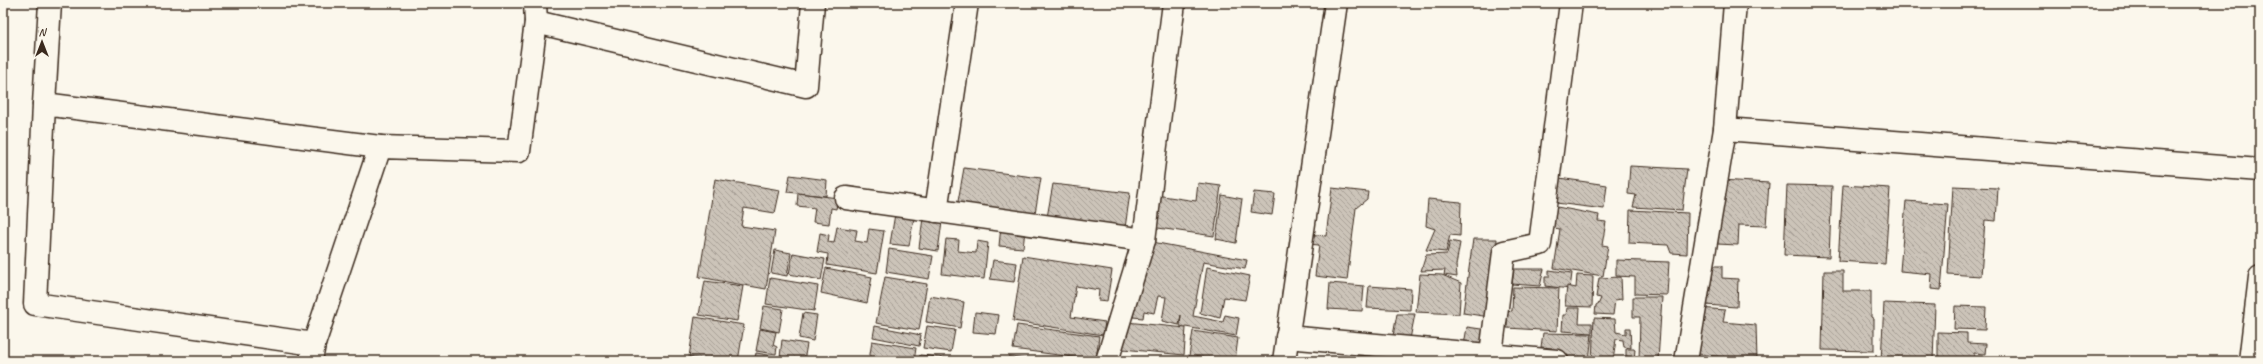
<svg xmlns="http://www.w3.org/2000/svg" width="2263" height="364" viewBox="0 0 2263 364" font-family="Caveat,sans-serif">
<style>
.building{fill:url(#building-back-hatch);stroke:#3b2a1e}
.lines{fill:none;stroke-linecap:round;stroke-linejoin:round}
.minor-casing{stroke:#3b2a1e;stroke-width:25}
.minor{stroke:#fbf7ec;stroke-width:22}
</style>
<defs>
<pattern id="building-back-hatch" width="6" height="6" patternUnits="userSpaceOnUse"><rect width="6" height="6" fill="#ccc4b9"/><path d="M-1 5l2 2M0 0l6 6M5-1l2 2" fill="none" stroke="#a79f96"/></pattern>
</defs>
<rect width="100%" height="100%" fill="#fbf7ec"/>
<filter id="ink" filterUnits="userSpaceOnUse"><feTurbulence type="fractalNoise" baseFrequency=".025" numOctaves="2"/><feDisplacementMap in="SourceGraphic" scale="8" xChannelSelector="R" yChannelSelector="G"/><feConvolveMatrix kernelMatrix="1 2 1 2 8 2 1 2 1" color-interpolation-filters="sRGB"/></filter>
<g filter="url(#ink)">
<!-- building -->
<g class="building">
<path d="M 1630,166 L 1687,169 L 1682,210 L 1633,207 L 1636,195 L 1628,194 Z"/>
<path d="M 964,168 L 1041,178 L 1034,219 L 957,207 Z"/>
<path d="M 790,175 L 827,180 L 826,196 L 787,192 Z"/>
<path d="M 1559,178 L 1607,185 L 1604,209 L 1556,203 Z"/>
<path d="M 715,179 L 780,190 L 775,213 L 744,208 L 741,226 L 775,231 L 766,289 L 699,277 Z"/>
<path d="M 1721,180 L 1769,183 L 1766,226 L 1739,225 L 1738,245 L 1717,244 Z"/>
<path d="M 1198,183 L 1221,186 L 1214,236 L 1151,227 L 1156,195 L 1196,201 Z"/>
<path d="M 1053,184 L 1130,193 L 1124,235 L 1046,223 Z"/>
<path d="M 1787,185 L 1832,186 L 1829,257 L 1784,255 Z"/>
<path d="M 1843,185 L 1890,188 L 1885,264 L 1838,261 Z"/>
<path d="M 1953,186 L 1998,188 L 1996,221 L 1985,220 L 1981,276 L 1948,274 Z"/>
<path d="M 1332,188 L 1368,192 L 1367,199 L 1356,208 L 1347,280 L 1315,276 L 1319,245 L 1308,244 L 1309,234 L 1326,236 Z"/>
<path d="M 1254,192 L 1275,194 L 1272,215 L 1251,212 Z"/>
<path d="M 798,193 L 838,198 L 836,209 L 831,208 L 829,224 L 813,222 L 815,208 L 797,206 Z"/>
<path d="M 1222,195 L 1242,199 L 1236,243 L 1216,239 Z"/>
<path d="M 1428,199 L 1461,202 L 1460,236 L 1450,235 L 1446,252 L 1426,250 L 1435,229 L 1426,226 Z"/>
<path d="M 1906,201 L 1948,204 L 1941,290 L 1931,289 L 1932,274 L 1900,271 Z"/>
<path d="M 1557,207 L 1599,215 L 1598,221 L 1606,222 L 1602,245 L 1608,246 L 1603,276 L 1554,268 L 1560,229 L 1553,228 Z"/>
<path d="M 1630,210 L 1688,213 L 1687,254 L 1671,253 L 1668,245 L 1629,243 Z"/>
<path d="M 895,214 L 914,217 L 909,246 L 890,244 Z"/>
<path d="M 923,218 L 942,221 L 938,251 L 919,248 Z"/>
<path d="M 1001,226 L 1025,230 L 1023,248 L 999,246 Z"/>
<path d="M 837,227 L 857,230 L 855,241 L 867,243 L 869,229 L 884,231 L 877,273 L 827,265 L 828,254 L 817,252 L 820,233 L 829,235 L 828,242 L 834,243 Z"/>
<path d="M 946,239 L 959,240 L 958,251 L 976,253 L 977,241 L 988,243 L 984,279 L 942,274 Z"/>
<path d="M 1473,239 L 1497,239 L 1490,317 L 1463,313 Z"/>
<path d="M 1147,241 L 1247,260 L 1245,269 L 1203,262 L 1193,316 L 1223,322 L 1225,315 L 1239,318 L 1236,336 L 1180,326 L 1181,315 L 1179,325 L 1162,321 L 1166,297 L 1158,296 L 1154,313 L 1144,311 L 1143,318 L 1133,317 Z"/>
<path d="M 1450,241 L 1460,243 L 1456,265 L 1457,277 L 1444,275 L 1445,270 L 1421,271 L 1426,255 L 1447,254 Z"/>
<path d="M 889,249 L 933,256 L 929,279 L 886,272 Z"/>
<path d="M 775,250 L 791,253 L 787,276 L 771,273 Z"/>
<path d="M 793,253 L 825,259 L 821,280 L 789,274 Z"/>
<path d="M 1023,256 L 1112,270 L 1107,301 L 1098,300 L 1099,290 L 1076,286 L 1071,317 L 1105,322 L 1103,335 L 1013,321 Z"/>
<path d="M 993,260 L 1017,263 L 1014,282 L 990,279 Z"/>
<path d="M 1616,260 L 1669,262 L 1667,295 L 1635,294 L 1635,277 L 1616,276 Z"/>
<path d="M 1713,266 L 1722,266 L 1722,278 L 1738,279 L 1737,307 L 1704,305 L 1705,280 L 1712,280 Z"/>
<path d="M 1207,267 L 1250,276 L 1245,300 L 1224,297 L 1220,318 L 1200,313 Z"/>
<path d="M 826,268 L 872,277 L 867,303 L 821,293 Z"/>
<path d="M 1514,269 L 1544,269 L 1540,286 L 1512,284 Z"/>
<path d="M 1549,270 L 1572,273 L 1570,289 L 1545,286 L 1545,277 L 1549,277 Z"/>
<path d="M 1824,271 L 1843,271 L 1843,291 L 1871,291 L 1871,317 L 1874,319 L 1874,351 L 1822,350 Z"/>
<path d="M 1420,274 L 1442,275 L 1461,283 L 1459,314 L 1416,312 Z"/>
<path d="M 1577,275 L 1593,276 L 1592,307 L 1565,306 L 1567,286 L 1576,288 Z"/>
<path d="M 885,277 L 927,284 L 919,330 L 876,323 Z"/>
<path d="M 1621,277 L 1622,299 L 1615,300 L 1613,315 L 1595,314 L 1596,305 L 1599,303 L 1601,298 L 1596,297 L 1599,278 Z"/>
<path d="M 770,278 L 818,286 L 814,311 L 766,304 Z"/>
<path d="M 705,281 L 743,286 L 737,321 L 699,315 Z"/>
<path d="M 1330,283 L 1364,286 L 1362,311 L 1328,309 Z"/>
<path d="M 1369,286 L 1411,289 L 1410,310 L 1367,308 Z"/>
<path d="M 1513,287 L 1559,288 L 1557,331 L 1507,328 L 1507,310 L 1512,311 Z"/>
<path d="M 930,296 L 964,302 L 960,328 L 926,322 Z"/>
<path d="M 1633,297 L 1662,297 L 1658,361 L 1639,361 L 1640,317 L 1633,317 Z"/>
<path d="M 1884,303 L 1935,305 L 1933,361 L 1881,361 Z"/>
<path d="M 764,306 L 783,309 L 779,332 L 760,328 Z"/>
<path d="M 1955,306 L 1986,307 L 1985,330 L 1954,329 Z"/>
<path d="M 1567,308 L 1580,308 L 1579,323 L 1592,323 L 1592,333 L 1562,331 L 1563,315 L 1566,315 Z"/>
<path d="M 1699,308 L 1725,310 L 1723,322 L 1756,325 L 1757,361 L 1698,354 Z"/>
<path d="M 975,312 L 999,315 L 996,334 L 973,332 Z"/>
<path d="M 803,313 L 817,315 L 813,341 L 799,338 Z"/>
<path d="M 1397,314 L 1415,314 L 1409,344 L 1392,341 Z"/>
<path d="M 695,317 L 744,325 L 738,361 L 713,361 L 689,357 Z"/>
<path d="M 1594,318 L 1615,319 L 1616,332 L 1626,334 L 1626,328 L 1630,328 L 1631,348 L 1624,347 L 1623,340 L 1616,339 L 1613,361 L 1592,361 Z"/>
<path d="M 1126,322 L 1186,328 L 1184,355 L 1123,349 Z"/>
<path d="M 1017,325 L 1099,336 L 1096,360 L 1013,349 Z"/>
<path d="M 875,326 L 921,335 L 919,346 L 873,337 Z"/>
<path d="M 927,326 L 955,330 L 951,352 L 923,348 Z"/>
<path d="M 1467,327 L 1488,330 L 1484,358 L 1462,357 Z"/>
<path d="M 760,329 L 776,332 L 773,345 L 777,347 L 776,354 L 756,351 Z"/>
<path d="M 1193,331 L 1238,338 L 1235,361 L 1189,356 Z"/>
<path d="M 1938,332 L 1967,333 L 1967,343 L 1986,344 L 1985,354 L 1974,353 L 1974,361 L 1938,361 Z"/>
<path d="M 1543,333 L 1592,334 L 1589,361 L 1552,358 L 1552,348 L 1541,347 Z"/>
<path d="M 782,340 L 807,344 L 804,361 L 754,361 L 756,353 L 780,357 Z"/>
<path d="M 872,341 L 916,348 L 914,361 L 869,361 Z"/>
<path d="M 1626,349 L 1635,349 L 1634,361 L 1626,361 Z"/>
<path d="M 920,355 L 971,361 L 919,361 Z"/>
<path d="M 1009,357 L 1047,361 L 1008,361 Z"/>
</g>
<g class="lines">
<defs>
<g id="minor">
<path d="M 536,22 L 806,86 L 813,3"/>
<path d="M 44,104 L 50,3"/>
<path d="M 1725,129 L 2260,170"/>
<path d="M 846,198 L 1144,240"/>
<path d="M 936,211 L 967,3"/>
<path d="M 1287,337 L 1557,361"/>
<path d="M 314,344 L 35,304 L 44,104 L 380,147"/>
<path d="M 1491,354 L 1504,252 L 1540,244 L 1571,3"/>
<path d="M 311,361 L 314,344 L 380,147 L 519,151 L 536,22 L 535,3"/>
<path d="M 1107,361 L 1144,240 L 1174,3"/>
<path d="M 1284,361 L 1336,3"/>
<path d="M 1686,361 L 1725,129 L 1735,3"/>
<path d="M 2250,361 L 2260,277"/>
</g>
</defs>
<!-- minor casing -->
<use href="#minor" class="minor-casing"/>
<!-- minor -->
<use href="#minor" class="minor"/>
</g>
</g>
<!-- margin -->
<rect width="2263" height="364" fill="none" stroke="#fbf7ec" stroke-width="16"/>
<rect x="8" y="8" width="2247" height="348" fill="none" stroke="#3b2a1e" stroke-width="1.5" filter="url(#ink)"/>
<!-- north arrow -->
<g transform="translate(42 42)" stroke="#fbf7ec" stroke-width="3" paint-order="stroke">
<path d="M0-3L7 15L0 10L-7 15Z" fill="#3b2a1e"/>
<text y="-6" font-size="11" font-weight="bold" text-anchor="middle" fill="#3b2a1e">N</text>
</g>
</svg>
